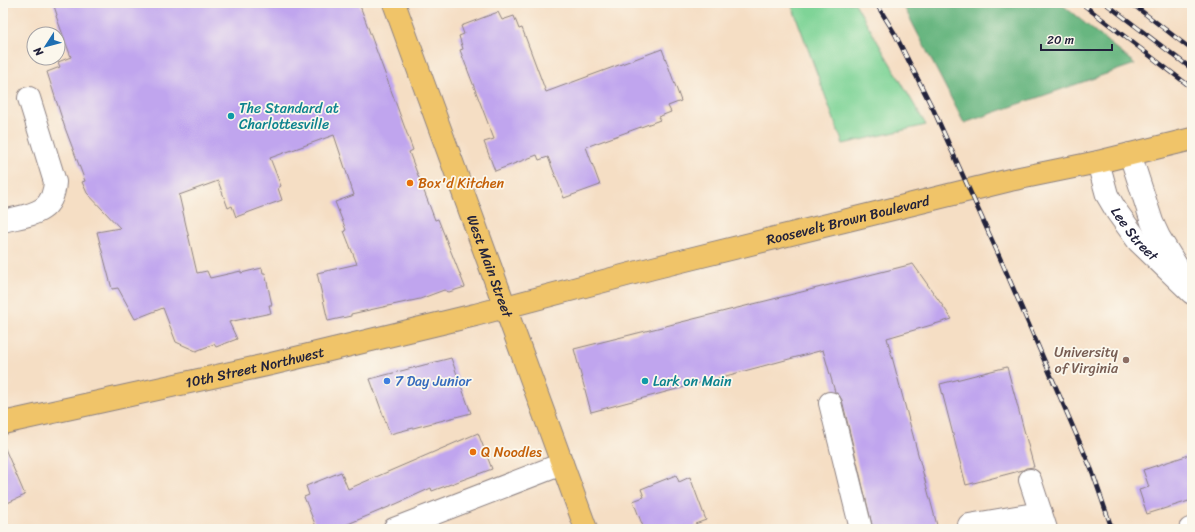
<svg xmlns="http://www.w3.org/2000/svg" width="1195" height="532" viewBox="0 0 1195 532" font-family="Sriracha,sans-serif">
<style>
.green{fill:#7fd497;stroke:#507b69}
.forest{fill:#67b680;stroke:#446c5e}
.building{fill:#c0a5ee}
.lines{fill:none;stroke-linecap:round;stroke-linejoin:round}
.minor-casing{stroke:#8c8080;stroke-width:24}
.major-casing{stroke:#8c8080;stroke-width:24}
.minor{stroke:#fff;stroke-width:22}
.major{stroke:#f0c469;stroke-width:22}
.rail-casing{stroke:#22223b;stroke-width:4.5}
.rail{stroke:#fbf7ec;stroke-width:3;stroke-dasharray:9;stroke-linecap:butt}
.culture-dot{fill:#0f9aa8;stroke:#fbf7ec;stroke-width:1.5}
.food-dot{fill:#e8710a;stroke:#fbf7ec;stroke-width:1.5}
.education-dot{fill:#8d6e63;stroke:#fbf7ec;stroke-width:1.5}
.shop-dot{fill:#3f7fe0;stroke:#fbf7ec;stroke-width:1.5}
.labels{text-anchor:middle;stroke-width:3.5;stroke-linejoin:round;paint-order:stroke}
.culture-label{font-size:14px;fill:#0d838f;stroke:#fbf7ec;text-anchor:start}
.food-label{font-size:14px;fill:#c56008;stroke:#fbf7ec;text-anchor:start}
.street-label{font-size:14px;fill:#22223b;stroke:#fbf7ec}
.education-label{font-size:14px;fill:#785e54;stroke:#fbf7ec;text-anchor:end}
.shop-label{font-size:14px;fill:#366cbe;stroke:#fbf7ec;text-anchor:start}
</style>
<rect width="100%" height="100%" fill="#fbf7ec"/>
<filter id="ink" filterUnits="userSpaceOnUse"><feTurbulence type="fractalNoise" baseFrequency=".025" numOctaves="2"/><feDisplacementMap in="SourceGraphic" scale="8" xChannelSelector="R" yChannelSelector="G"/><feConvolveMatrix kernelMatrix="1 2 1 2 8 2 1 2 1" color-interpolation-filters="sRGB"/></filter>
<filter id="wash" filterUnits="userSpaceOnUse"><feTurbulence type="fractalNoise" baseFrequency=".012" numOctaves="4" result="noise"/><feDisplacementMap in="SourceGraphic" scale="16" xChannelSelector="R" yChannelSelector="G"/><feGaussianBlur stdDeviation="0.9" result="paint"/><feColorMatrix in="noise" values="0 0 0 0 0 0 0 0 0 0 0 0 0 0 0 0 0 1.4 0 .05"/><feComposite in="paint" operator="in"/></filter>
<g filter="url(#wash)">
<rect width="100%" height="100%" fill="#f5dec4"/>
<!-- green -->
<path class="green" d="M 791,3 L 855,3 L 926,125 L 843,144 Z"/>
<!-- forest -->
<path class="forest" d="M 902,3 L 1060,3 L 1135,64 L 964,123 Z"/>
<g id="blocks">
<!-- building -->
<g class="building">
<path d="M 53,3 L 359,3 L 413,150 L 409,152 L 435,220 L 438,219 L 465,287 L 449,292 L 444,290 L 420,299 L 351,314 L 351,316 L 328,321 L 317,273 L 357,264 L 344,231 L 346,230 L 335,202 L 354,195 L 334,135 L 270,158 L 281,186 L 278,188 L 282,200 L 236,217 L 232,206 L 228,208 L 218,181 L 179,195 L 197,273 L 207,271 L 210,278 L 241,271 L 241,273 L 262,268 L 263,273 L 265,273 L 272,305 L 269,305 L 271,313 L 229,322 L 237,339 L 216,347 L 214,344 L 196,351 L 176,342 L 163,308 L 135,319 L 118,288 L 112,289 L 97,232 L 120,228 L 87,193 L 82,182 L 85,181 L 65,128 L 47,72 L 60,67 L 58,62 L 71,57 L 56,16 L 57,15 Z"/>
<path d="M 498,12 L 502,20 L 514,16 L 519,29 L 522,28 L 546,92 L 662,49 L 681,101 L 668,106 L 671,112 L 658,117 L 660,120 L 586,147 L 600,185 L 564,198 L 548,157 L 539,160 L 537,155 L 495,171 L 484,142 L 494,139 L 460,50 L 463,49 L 459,36 L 464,34 L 461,26 Z"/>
<path d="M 913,264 L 952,319 L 887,338 L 938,529 L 873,529 L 842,400 L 839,395 L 835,392 L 823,350 L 591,412 L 574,349 Z"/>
<path d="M 451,358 L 471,413 L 390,434 L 370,379 Z"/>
<path d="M 1007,367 L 1034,467 L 1026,468 L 1023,470 L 966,485 L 940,384 Z"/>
<path d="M 478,433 L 492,469 L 432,491 L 431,488 L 396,504 L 336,529 L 317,529 L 304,497 L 309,495 L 306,486 L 341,472 L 348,489 Z"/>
<path d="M 3,444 L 25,495 L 3,505 Z"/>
<path d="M 1192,454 L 1192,500 L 1147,514 L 1139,490 L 1149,487 L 1143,470 Z"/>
<path d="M 676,475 L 679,482 L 690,477 L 706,520 L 695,524 L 697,529 L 644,529 L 633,501 L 644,497 L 641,489 Z"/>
</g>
</g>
</g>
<g filter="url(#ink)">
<use href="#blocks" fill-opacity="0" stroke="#8c8080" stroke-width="1"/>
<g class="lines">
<defs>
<g id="minor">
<path d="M 1130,154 L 1152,222 L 1159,237 L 1178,268"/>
<path id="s1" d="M 1098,162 L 1107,195 L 1117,212 L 1138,241 L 1192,293"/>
<path d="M 3,221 C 30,214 53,215 55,182 L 29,98"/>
<path d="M 830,403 L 861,529"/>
<path d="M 1030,480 L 1046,529"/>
<path d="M 969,525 L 1041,513"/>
<path d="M 394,529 L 562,464"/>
<path d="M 1190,529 L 1192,529"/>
</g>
<g id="major">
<path id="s2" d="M 394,3 L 586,529"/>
<path id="s3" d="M 3,423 L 271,364 L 475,315 L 653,268 L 1010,180 L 1098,162 L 1192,139"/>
</g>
</defs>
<!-- minor casing -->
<use href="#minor" class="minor-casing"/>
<!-- major casing -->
<use href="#major" class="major-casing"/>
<!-- minor -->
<use href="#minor" class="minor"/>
<!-- major -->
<use href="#major" class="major"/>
<defs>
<g id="rail">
<path d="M 876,3 L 895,34 L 934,111 L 1004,267 L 1092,471 L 1112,529"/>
<path d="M 1081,3 L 1192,88"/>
<path d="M 1105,3 L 1192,69"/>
<path d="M 1131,3 L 1192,50"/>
</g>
</defs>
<!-- rail casing -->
<use href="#rail" class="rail-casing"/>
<!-- rail -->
<use href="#rail" class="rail"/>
</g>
</g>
<!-- markers -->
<g class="culture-dot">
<circle cx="231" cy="116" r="4"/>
<circle cx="645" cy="381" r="4"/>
</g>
<g class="food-dot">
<circle cx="410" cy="183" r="4"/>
<circle cx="473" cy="452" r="4"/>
</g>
<circle class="education-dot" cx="1126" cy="360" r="4"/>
<circle class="shop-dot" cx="387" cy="381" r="4"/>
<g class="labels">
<!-- culture labels -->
<g class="culture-label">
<text x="239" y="113">The Standard at<tspan x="239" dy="16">Charlottesville</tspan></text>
<text x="653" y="386">Lark on Main</text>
</g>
<!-- food labels -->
<g class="food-label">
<text x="418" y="188">Box'd Kitchen</text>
<text x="481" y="457">Q Noodles</text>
</g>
<!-- street labels -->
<g class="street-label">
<text dy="5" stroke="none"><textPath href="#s3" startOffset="869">Roosevelt Brown Boulevard</textPath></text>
<text dy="5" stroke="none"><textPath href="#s1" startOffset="82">Lee Street</textPath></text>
<text dy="5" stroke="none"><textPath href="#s2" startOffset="280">West Main Street</textPath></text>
<text dy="5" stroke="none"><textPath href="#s3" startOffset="258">10th Street Northwest</textPath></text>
</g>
<!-- education labels -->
<g class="education-label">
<text x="1118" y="357">University<tspan x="1118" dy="16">of Virginia</tspan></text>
</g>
<!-- shop labels -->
<g class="shop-label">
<text x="395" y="386">7 Day Junior</text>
</g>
</g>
<!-- margin -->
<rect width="1195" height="532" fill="none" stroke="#fbf7ec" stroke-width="16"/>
<!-- north arrow -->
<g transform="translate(46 46) rotate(234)"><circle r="19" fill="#fbf7ec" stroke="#a4a2a5"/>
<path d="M0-3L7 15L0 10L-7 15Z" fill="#1f6fb2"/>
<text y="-6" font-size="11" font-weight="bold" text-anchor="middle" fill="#22223b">N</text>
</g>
<!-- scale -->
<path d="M1041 44v6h71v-6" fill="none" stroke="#22223b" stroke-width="2"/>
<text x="1047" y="44" font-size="12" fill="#22223b" stroke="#fbf7ec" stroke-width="3" paint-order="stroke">20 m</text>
</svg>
